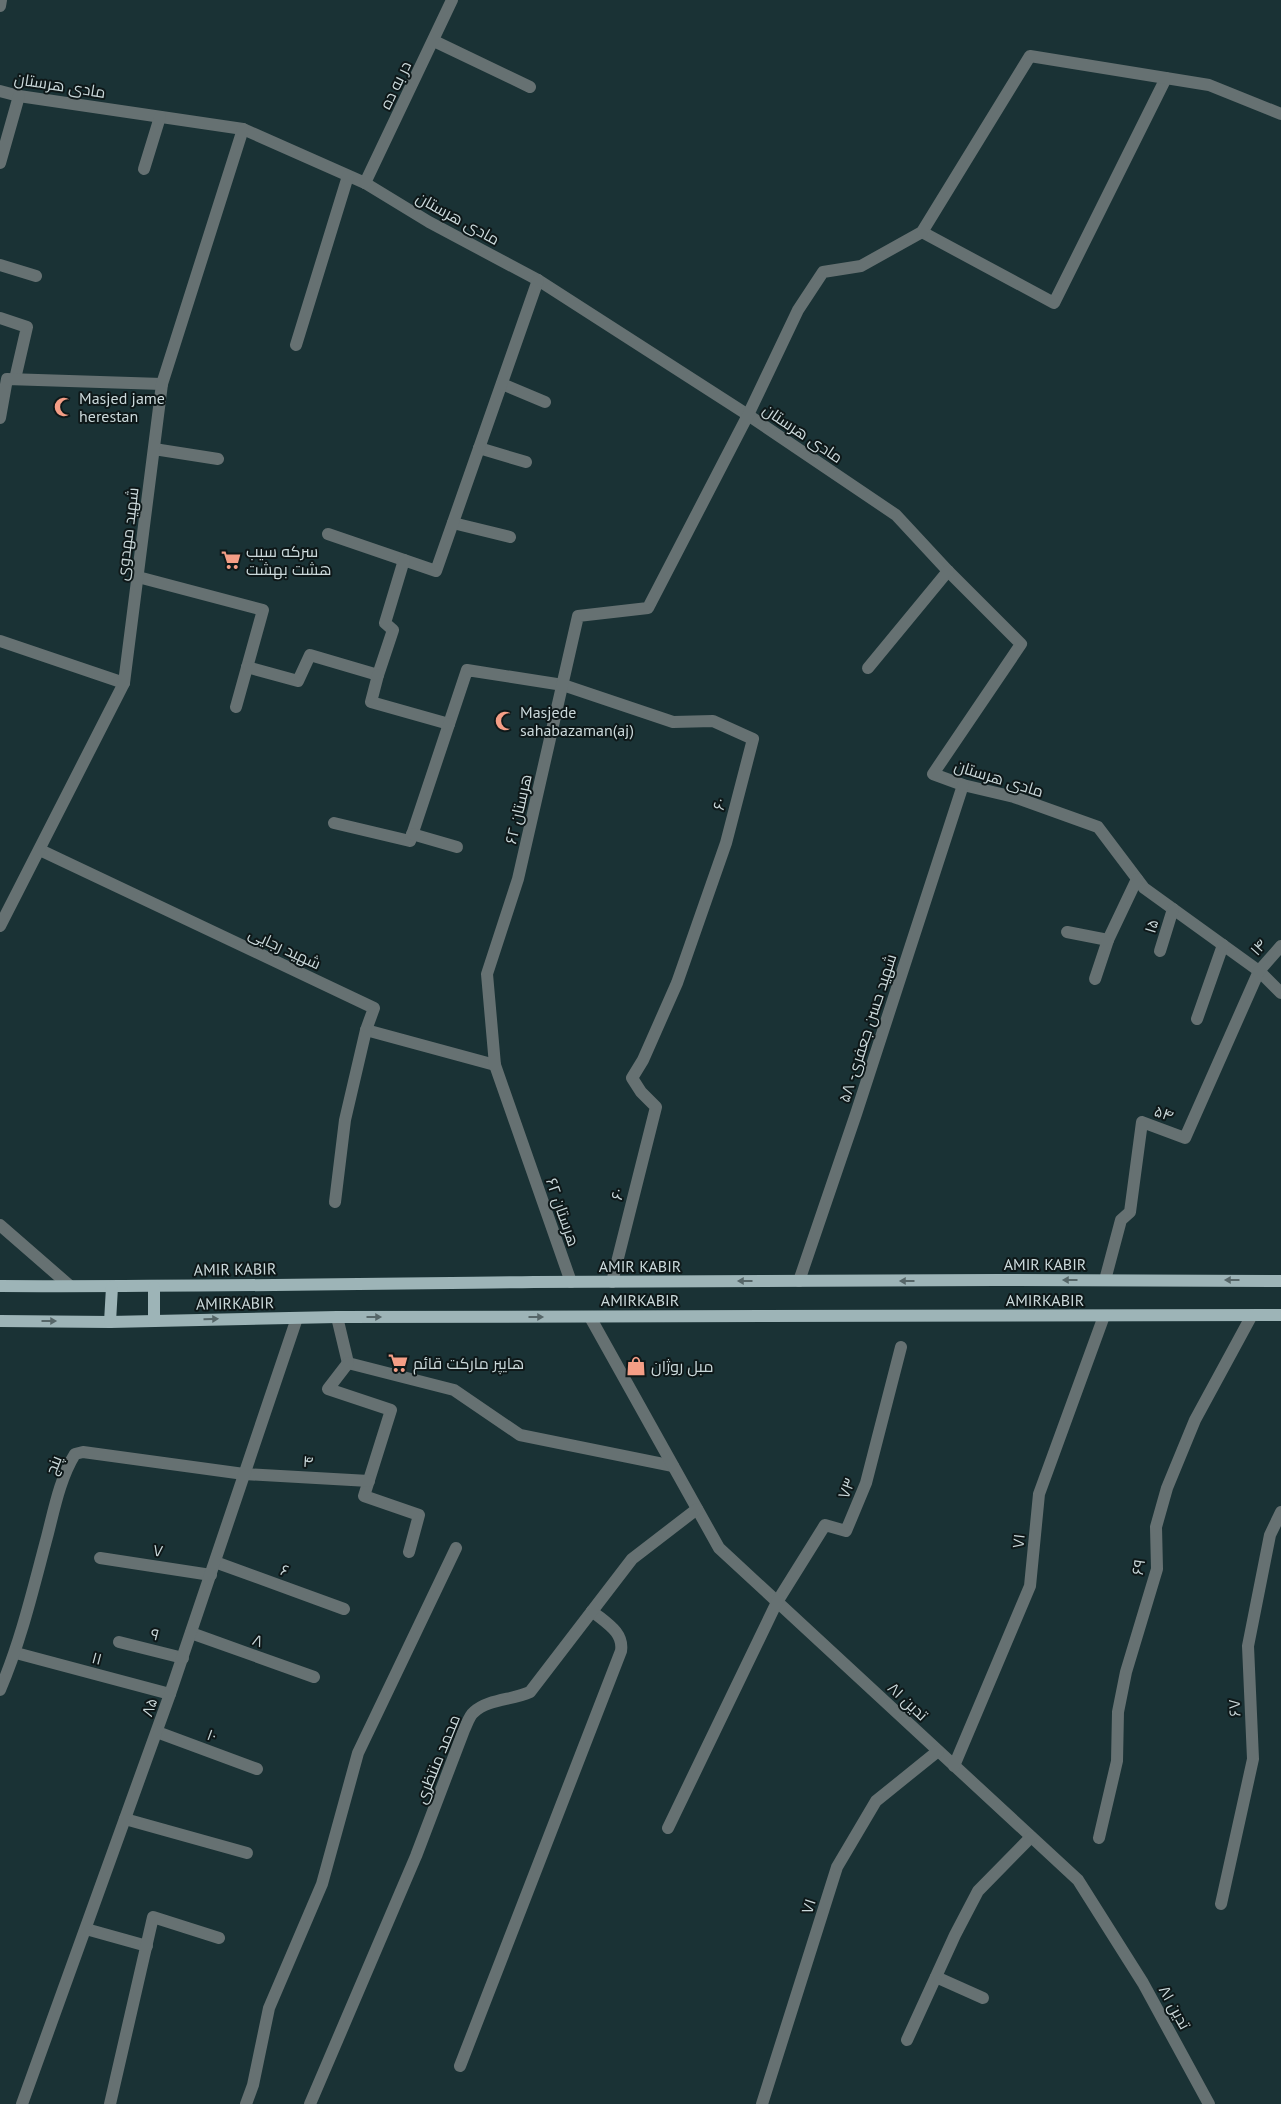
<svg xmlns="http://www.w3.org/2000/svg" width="1281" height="2104" viewBox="0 0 1281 2104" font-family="'PT Sans',Cairo,sans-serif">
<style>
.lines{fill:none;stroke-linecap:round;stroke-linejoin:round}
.minor{stroke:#667172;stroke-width:12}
.major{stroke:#9db4b7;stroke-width:12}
.oneway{fill:#566668}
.labels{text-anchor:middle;stroke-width:4;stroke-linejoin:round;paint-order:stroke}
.street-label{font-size:16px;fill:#cbd9db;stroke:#0e1819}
.poi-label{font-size:16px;fill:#cbd9db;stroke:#0e1819;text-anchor:start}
</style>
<rect width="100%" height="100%" fill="#1a3235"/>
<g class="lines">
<!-- minor -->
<g class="minor">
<path d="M 0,6 L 1,0"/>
<path d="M 434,41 L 530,87"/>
<path d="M 0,91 L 19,96 L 243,129 L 365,183 L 429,222 L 538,280 L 748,415 L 896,515 L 948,571 L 1021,644 L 933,774 L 963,785 L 1014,797 L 1098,827 L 1144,888 L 1259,971 L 1281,993"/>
<path d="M 0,163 L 19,96"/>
<path d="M 144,169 L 160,117"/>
<path d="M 365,183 L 452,0"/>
<path d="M 922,232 L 1054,303 L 1166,78"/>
<path d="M 0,265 L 36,276"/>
<path d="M 0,318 L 27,327 L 15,379"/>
<path d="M 296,345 L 348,176"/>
<path d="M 502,384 L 545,402"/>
<path d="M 0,418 L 7,379 L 162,384"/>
<path d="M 479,448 L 526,462"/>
<path d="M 154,449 L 218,459"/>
<path d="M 453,523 L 510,537"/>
<path d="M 328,534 L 436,571 L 538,280"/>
<path d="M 138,577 L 263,610 L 236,707"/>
<path d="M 0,641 L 124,683"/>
<path d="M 247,667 L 298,681 L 310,655 L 378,675 L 393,630 L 385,623 L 404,560"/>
<path d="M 868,668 L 948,571"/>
<path d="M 378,675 L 371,702 L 449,724 L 467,670 L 563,685 L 673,722 L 713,721 L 753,739 L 726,843 L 677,983 L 643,1060 L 632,1078 L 641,1092 L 656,1107 L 612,1282"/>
<path d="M 334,823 L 410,841 L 449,724"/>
<path d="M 412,834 L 457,847"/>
<path d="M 40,850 L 374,1008 L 366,1030 L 495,1065"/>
<path d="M 0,926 L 124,683 L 162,384 L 243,129"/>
<path d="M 1067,932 L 1108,940"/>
<path d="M 1160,951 L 1173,909"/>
<path d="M 1095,979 L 1108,940 L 1137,879"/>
<path d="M 1197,1019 L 1223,945"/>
<path d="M 335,1202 L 345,1120 L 366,1030"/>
<path d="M 0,1225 L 70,1286"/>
<path d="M 1105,1280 L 1121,1220 L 1130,1212 L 1142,1122 L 1185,1138 L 1259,971 L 1281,946"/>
<path d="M 799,1281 L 856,1114 L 963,785"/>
<path d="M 571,1282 L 495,1065 L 487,974 L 518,879 L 578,616 L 648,608 L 748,415 L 798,310 L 823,272 L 861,266 L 922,232 L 1030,56 L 1209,85 L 1281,114"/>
<path d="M 337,1317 L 348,1363 L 454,1390 L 520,1435 L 673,1466"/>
<path d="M 590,1317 L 719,1548 L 1078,1880 L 1143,1983 L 1209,2104"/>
<path d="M 348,1363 L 328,1389 L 391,1410 L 364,1496 L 419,1515 L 409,1552"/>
<path d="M 100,1558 L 211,1575"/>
<path d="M 215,1562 L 344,1609"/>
<path d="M 191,1633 L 314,1677"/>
<path d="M 119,1642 L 183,1658"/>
<path d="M 16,1653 L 170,1694"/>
<path d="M 0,1690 C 21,1641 33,1589 47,1537 C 54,1510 60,1478 75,1454 L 83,1452 L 244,1474 L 369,1481"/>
<path d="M 157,1732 L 257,1769"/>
<path d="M 954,1766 L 1030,1586 L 1039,1494 L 1104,1316"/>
<path d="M 125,1819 L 247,1853"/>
<path d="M 668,1828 L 777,1602 L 825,1525 L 846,1531 L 866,1483 L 901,1347"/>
<path d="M 1099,1838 L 1117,1761 L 1118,1712 L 1126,1672 L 1157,1569 L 1156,1527 L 1167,1488 L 1195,1420 L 1252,1315"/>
<path d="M 1221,1904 L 1253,1759 L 1248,1646 L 1270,1535 L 1281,1512"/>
<path d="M 86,1929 L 147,1946"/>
<path d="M 936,1977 L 983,1998"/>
<path d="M 907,2040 L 955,1935 L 978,1891 L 1031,1837"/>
<path d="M 460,2066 L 621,1651 C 624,1632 606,1623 592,1611"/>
<path d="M 22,2104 L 170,1694 L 297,1318"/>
<path d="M 110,2104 L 153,1917 L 219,1938"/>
<path d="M 246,2104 L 253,2085 L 269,2008 L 322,1884 L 358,1753 L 456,1548"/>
<path d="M 310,2104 L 416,1856 L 464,1730 C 467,1724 469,1716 474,1712 C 488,1699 513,1700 530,1692 L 632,1559 L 697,1509"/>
<path d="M 762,2104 L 837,1867 L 876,1801 L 938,1751"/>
</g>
<!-- major -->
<g class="major">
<path d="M 0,1286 C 178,1287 356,1284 534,1282 C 783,1280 1032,1279 1281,1281"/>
<path d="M 0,1321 L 110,1322 L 337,1317 L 1281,1315"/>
<path d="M 154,1321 L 154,1287"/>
<path d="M 110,1322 L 112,1287"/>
</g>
</g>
<!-- one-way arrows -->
<defs><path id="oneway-solid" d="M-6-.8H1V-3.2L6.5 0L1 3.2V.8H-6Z" transform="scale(1.25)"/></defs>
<g class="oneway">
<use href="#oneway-solid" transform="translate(1070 1280) rotate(180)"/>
<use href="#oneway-solid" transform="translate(1232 1280) rotate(-180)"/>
<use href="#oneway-solid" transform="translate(745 1281) rotate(180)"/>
<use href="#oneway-solid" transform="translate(907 1281) rotate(180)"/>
<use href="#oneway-solid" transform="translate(374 1317)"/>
<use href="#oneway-solid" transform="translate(536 1317)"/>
<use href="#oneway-solid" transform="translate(211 1319) rotate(-1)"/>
<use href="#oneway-solid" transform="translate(49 1321)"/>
</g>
<!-- icons -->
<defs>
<symbol id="mosque-bare" viewBox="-9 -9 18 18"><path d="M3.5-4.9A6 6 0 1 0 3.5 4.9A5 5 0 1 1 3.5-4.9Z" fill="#f49e86" stroke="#0e1819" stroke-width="2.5" paint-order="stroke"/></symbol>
<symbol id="supermarket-bare" viewBox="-9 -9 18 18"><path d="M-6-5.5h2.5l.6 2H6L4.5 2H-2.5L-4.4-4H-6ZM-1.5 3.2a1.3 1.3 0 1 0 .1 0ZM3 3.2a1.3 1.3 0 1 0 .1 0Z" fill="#f49e86" stroke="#0e1819" stroke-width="2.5" paint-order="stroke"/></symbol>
<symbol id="shop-bare" viewBox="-9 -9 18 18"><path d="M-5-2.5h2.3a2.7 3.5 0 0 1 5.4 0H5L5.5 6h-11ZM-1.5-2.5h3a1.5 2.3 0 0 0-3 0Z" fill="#f49e86" stroke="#0e1819" stroke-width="2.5" paint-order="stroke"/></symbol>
</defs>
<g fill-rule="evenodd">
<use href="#mosque-bare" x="50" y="393" width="28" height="28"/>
<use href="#supermarket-bare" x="217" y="546" width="28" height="28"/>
<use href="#mosque-bare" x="491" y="707" width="28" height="28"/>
<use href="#supermarket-bare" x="384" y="1349" width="28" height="28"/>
<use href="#shop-bare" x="622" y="1352" width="28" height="28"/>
</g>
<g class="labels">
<!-- street labels -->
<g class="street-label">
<text transform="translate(60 85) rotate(9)" y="6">مادی هرستان</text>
<text transform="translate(395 85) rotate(-64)" y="6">در به ده</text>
<text transform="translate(458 218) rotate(29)" y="6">مادی هرستان</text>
<text transform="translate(803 433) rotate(34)" y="6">مادی هرستان</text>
<text transform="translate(127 534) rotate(-83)" y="6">شهید مهدوی</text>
<text transform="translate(999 778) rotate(17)" y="6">مادی هرستان</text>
<text transform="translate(719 804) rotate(-75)" y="6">۶۰</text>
<text transform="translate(518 809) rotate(-77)" y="6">هرستان ۶۲</text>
<text transform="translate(1151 926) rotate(-73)" y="6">۱۵</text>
<text transform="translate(1258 947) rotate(-48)" y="6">۱۴</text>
<text transform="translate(285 948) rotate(25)" y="6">شهید رجایی</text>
<text transform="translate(867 1028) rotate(-72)" y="6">شهید حسن جعفری- ۵۸</text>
<text transform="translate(1164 1113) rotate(19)" y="6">۵۴</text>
<text transform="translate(617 1194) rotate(-76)" y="6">۶۰</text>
<text transform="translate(563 1212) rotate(71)" y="6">هرستان ۶۲</text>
<text x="1045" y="1270">AMIR KABIR</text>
<text x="640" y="1272">AMIR KABIR</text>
<text transform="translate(235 1269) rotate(-1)" y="6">AMIR KABIR</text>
<text x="640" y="1306">AMIRKABIR</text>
<text x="1045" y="1306">AMIRKABIR</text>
<text transform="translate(235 1303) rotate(-1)" y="6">AMIRKABIR</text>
<text transform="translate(308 1461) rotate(3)" y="6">۴</text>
<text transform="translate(53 1465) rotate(-69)" y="6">پنج</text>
<text transform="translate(846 1488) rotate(-68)" y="6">۷۳</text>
<text transform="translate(1018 1541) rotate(-84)" y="6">۷۱</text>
<text transform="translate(158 1550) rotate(9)" y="6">۷</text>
<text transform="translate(1138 1567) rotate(-82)" y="6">۶۹</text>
<text transform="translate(285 1570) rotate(20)" y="6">۶</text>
<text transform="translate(155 1634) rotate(14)" y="6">۹</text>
<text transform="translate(258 1640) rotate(20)" y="6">۸</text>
<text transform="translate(97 1658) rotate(15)" y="6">۱۱</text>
<text transform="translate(908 1701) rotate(43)" y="6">تدین ۸۱</text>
<text transform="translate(149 1707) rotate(-70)" y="6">۸۵</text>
<text transform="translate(1234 1708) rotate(-93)" y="6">۶۷</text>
<text transform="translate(212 1735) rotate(20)" y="6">۱۰</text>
<text transform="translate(437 1759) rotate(-68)" y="6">محمد منتظری</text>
<text transform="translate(808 1906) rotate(-72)" y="6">۷۱</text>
<text transform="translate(1175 2007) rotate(61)" y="6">تدین ۸۱</text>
</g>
<!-- poi labels -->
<g class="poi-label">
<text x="79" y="404">Masjed jame<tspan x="79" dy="18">herestan</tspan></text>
<text x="246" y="557">سرکه سیب<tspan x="246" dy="18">هشت بهشت</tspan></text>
<text x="520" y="718">Masjede<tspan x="520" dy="18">sahabazaman(aj)</tspan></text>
<text x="413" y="1369">هایپر مارکت قائم</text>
<text x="651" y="1372">مبل روژان</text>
</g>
</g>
</svg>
